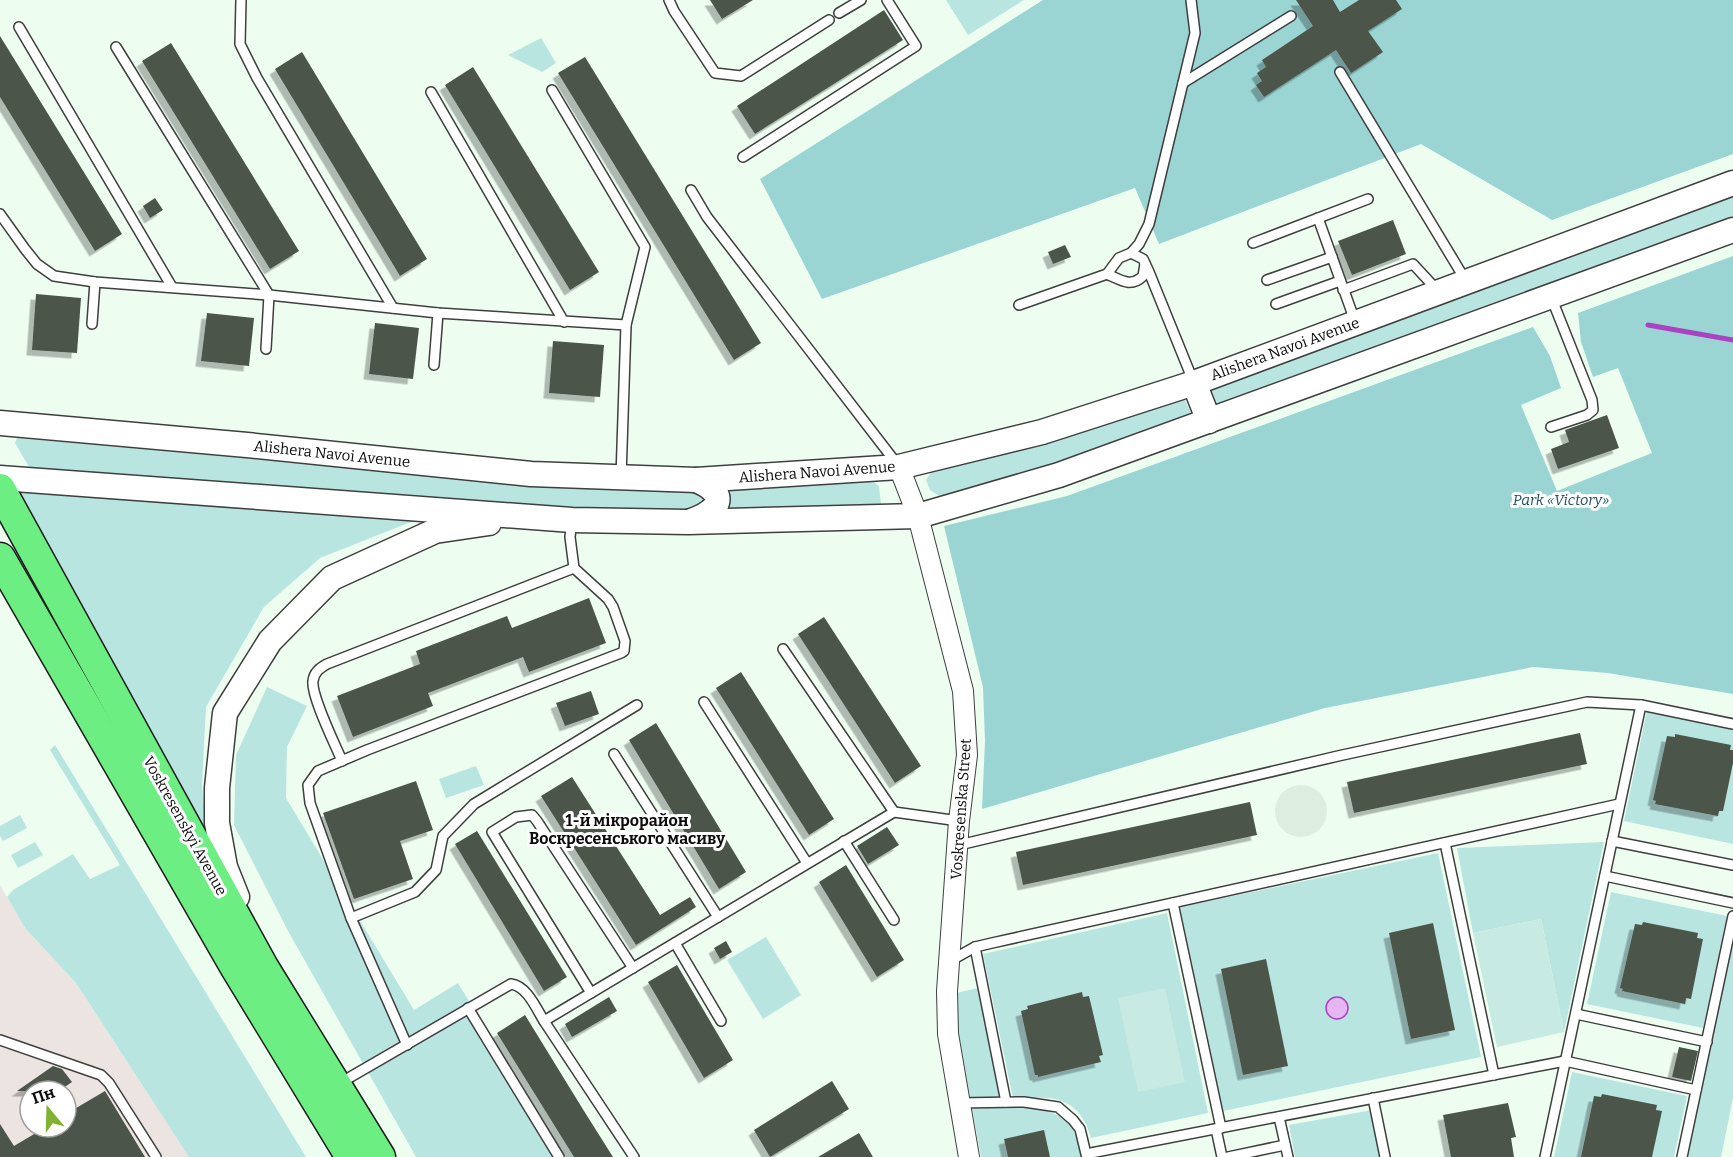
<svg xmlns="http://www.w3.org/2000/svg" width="1733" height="1157" viewBox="0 0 1733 1157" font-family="Bitter,serif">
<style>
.industrial{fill:#ebe4e1;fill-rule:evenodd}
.green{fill:#b9e5e1}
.forest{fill:#9ad5d3}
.pitch{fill:#c7eae2}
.plaza{fill:#ddeddf}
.water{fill:#e5b6f1;stroke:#ab42c2;stroke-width:1.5}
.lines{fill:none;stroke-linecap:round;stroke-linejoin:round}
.stream{stroke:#ab42c2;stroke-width:5}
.building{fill:#4c544a;filter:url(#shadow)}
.service-casing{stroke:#3f3f3f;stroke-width:12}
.minor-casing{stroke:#3f3f3f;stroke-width:22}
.tertiary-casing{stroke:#3f3f3f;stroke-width:27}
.primary-casing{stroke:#1d1d1d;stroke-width:33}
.service{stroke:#fff;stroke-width:9}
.minor{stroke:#fff;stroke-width:20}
.tertiary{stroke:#fff;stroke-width:24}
.primary{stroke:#6dee83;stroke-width:30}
.labels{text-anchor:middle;stroke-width:6;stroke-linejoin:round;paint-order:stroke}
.street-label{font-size:15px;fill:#0c0c0c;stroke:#fff}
.park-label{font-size:15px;font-style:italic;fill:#22525f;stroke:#fff}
.neighbourhood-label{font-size:16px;font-weight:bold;fill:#0c0c0c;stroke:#fff}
</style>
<defs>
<filter id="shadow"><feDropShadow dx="-5.5" dy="5.5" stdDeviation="0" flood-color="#0004"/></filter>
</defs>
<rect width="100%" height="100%" fill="#edfef1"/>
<!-- industrial -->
<path class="industrial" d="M 0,885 L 25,928 L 76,983 L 189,1157 L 0,1157 ZM 30,1091 L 66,1091 L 66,1127 L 30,1127 Z"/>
<!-- green -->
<g class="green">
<path d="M 946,0 L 1024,0 L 968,35 Z"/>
<path d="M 541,38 L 556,63 L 542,72 L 508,55 Z"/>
<path d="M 1733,195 L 1733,223 L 1223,407 L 1214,404 L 1210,392 L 1217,383 Z"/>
<path d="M 1177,397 L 1185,400 L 1191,413 L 1184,422 L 1029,476 L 939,496 L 930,490 L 926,480 L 932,471 L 1065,437 Z"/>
<path d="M 17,438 L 333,466 L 871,480 L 879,486 L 881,504 L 871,509 L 667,517 L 29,467 L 15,443 Z"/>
<path d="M 17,490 L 421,518 L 320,558 L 264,607 L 206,707 L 202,785 L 208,843 Z"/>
<path d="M 267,687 L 307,706 L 287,747 L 286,798 L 414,1010 L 458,983 L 565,1157 L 416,1157 L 288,931 L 234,825 L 236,755 Z"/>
<path d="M 1647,710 L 1733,728 L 1733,844 L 1624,821 Z"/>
<path d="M 55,745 L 306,1157 L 189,1157 L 76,983 L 25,928 L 7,897 L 13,890 L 73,854 L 90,879 L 120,865 L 50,750 Z"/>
<path d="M 476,766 L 484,785 L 446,798 L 439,779 Z"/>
<path d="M 20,815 L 27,828 L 3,841 L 0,836 L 0,826 Z"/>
<path d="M 35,842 L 43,855 L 18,868 L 11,855 Z"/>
<path d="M 1604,842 L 1564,1032 L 1541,919 L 1473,933 L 1457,848 Z"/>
<path d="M 1438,853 L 1481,1057 L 1223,1111 L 1180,907 Z"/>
<path d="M 1611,892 L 1727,916 L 1703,1028 L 1587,1004 Z"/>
<path d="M 1167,913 L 1208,1113 L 1091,1138 C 1085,1115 1071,1099 1046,1098 C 1035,1097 1025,1099 1013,1098 L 983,954 Z"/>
<path d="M 766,937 L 801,995 L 763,1019 L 727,960 Z"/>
<path d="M 1733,938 L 1733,1098 L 1721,1157 L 1687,1157 Z"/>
<path d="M 978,988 L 1000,1097 L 970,1098 L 958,1039 L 956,993 Z"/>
<path d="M 1572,1072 L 1687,1096 L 1674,1157 L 1554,1157 Z"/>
<path d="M 994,1108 C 1022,1108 1061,1103 1075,1134 C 1079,1140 1079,1150 1081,1157 L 981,1157 L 972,1109 Z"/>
<path d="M 1372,1110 L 1381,1157 L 1295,1157 L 1289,1125 Z"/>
</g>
<!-- forest -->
<g class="forest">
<path d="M 1043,0 L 1733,0 L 1733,154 L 1552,220 L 1421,144 L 1159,244 L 1135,188 L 822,299 L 760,179 Z"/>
<path d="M 1733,256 L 1733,694 L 1608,673 L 1533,667 L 1325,708 L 982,809 L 985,741 L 983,687 L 944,526 L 1067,496 L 1533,327 L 1550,356 L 1561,388 L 1521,405 L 1557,491 L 1652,453 L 1618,368 L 1593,377 L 1581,342 L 1578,313 Z"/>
</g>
<!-- pitch -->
<g class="pitch">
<path d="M 1541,919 L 1564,1032 L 1497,1047 L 1473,933 Z"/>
<path d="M 1165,988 L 1185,1082 L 1138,1092 L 1118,998 Z"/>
</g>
<!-- plaza -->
<circle class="plaza" cx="1301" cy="811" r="26"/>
<!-- water -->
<circle class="water" cx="1337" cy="1008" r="11"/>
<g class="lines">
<!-- stream -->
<path class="stream" d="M 1648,325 L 1733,340"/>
</g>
<!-- building -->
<g class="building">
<path d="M 710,0 L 753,0 L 722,19 Z"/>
<path d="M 1296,0 L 1333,0 L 1340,12 L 1359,0 L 1396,0 L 1402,9 L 1368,31 L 1383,52 L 1351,73 L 1336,50 L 1264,97 L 1256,85 L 1262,81 L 1257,73 L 1266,67 L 1262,60 L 1313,26 Z"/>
<path d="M 884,10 L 903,40 L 755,134 L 737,106 Z"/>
<path d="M 0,36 L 122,234 L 95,251 L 0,97 Z"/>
<path d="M 171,43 L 299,251 L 270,269 L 142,61 Z"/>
<path d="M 302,52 L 427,259 L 400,276 L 275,69 Z"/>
<path d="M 585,57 L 761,343 L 734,360 L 558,73 Z"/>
<path d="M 473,67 L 599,272 L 570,290 L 445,85 Z"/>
<path d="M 155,198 L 163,210 L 150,218 L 143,206 Z"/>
<path d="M 1393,220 L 1406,254 L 1352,275 L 1338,241 Z"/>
<path d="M 1065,245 L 1071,257 L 1053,264 L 1048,252 Z"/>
<path d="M 36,294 L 81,298 L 77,353 L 32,350 Z"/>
<path d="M 207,313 L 254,318 L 249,366 L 201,361 Z"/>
<path d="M 375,323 L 419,328 L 413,379 L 369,374 Z"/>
<path d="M 553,341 L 604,345 L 600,397 L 549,393 Z"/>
<path d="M 1607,415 L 1619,448 L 1558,469 L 1551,449 L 1569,442 L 1565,430 Z"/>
<path d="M 589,598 L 606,643 L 529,672 L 523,657 L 428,693 L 433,706 L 353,737 L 337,696 L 420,664 L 416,651 L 507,616 L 512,628 Z"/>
<path d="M 824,617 L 921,766 L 895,783 L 798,634 Z"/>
<path d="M 741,672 L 834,819 L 809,835 L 716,688 Z"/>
<path d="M 591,691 L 599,714 L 565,726 L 556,703 Z"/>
<path d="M 656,723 L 746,872 L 719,889 L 629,740 Z"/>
<path d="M 1580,733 L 1587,764 L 1354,813 L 1347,782 Z"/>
<path d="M 1675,734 L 1731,745 L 1730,750 L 1733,750 L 1733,763 L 1723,811 L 1719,811 L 1718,816 L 1655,804 L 1656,801 L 1653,800 L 1667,736 L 1675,737 Z"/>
<path d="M 572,777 L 660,915 L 690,897 L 696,907 L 636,945 L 541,796 Z"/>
<path d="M 416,781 L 433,830 L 400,841 L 413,879 L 354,899 L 323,813 Z"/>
<path d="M 1250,802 L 1257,835 L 1023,885 L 1016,852 Z"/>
<path d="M 887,827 L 899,845 L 868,864 L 857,846 Z"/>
<path d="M 477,831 L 567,977 L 544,991 L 455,844 Z"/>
<path d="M 846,865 L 904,960 L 877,977 L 819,882 Z"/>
<path d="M 1643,922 L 1698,933 L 1697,938 L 1703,939 L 1691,999 L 1686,998 L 1685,1004 L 1622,991 L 1623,989 L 1620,988 L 1635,924 L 1642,925 Z"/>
<path d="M 1433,923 L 1455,1030 L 1411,1039 L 1389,933 Z"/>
<path d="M 726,941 L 732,952 L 720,959 L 714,948 Z"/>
<path d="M 1266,959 L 1288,1066 L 1243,1075 L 1221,969 Z"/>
<path d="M 677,965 L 733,1060 L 704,1078 L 648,982 Z"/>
<path d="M 1082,992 L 1083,997 L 1089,996 L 1103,1055 L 1099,1056 L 1101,1062 L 1038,1077 L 1038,1075 L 1035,1075 L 1021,1011 L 1028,1009 L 1027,1006 Z"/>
<path d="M 609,997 L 617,1011 L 572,1037 L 565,1024 Z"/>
<path d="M 525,1015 L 584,1111 L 613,1157 L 574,1157 L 497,1033 Z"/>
<path d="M 1679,1047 L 1698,1051 L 1691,1081 L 1672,1077 Z"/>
<path d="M 53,1066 L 62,1069 L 72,1082 L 59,1091 L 17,1091 Z"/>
<path d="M 832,1081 L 849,1109 L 770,1157 L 754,1130 Z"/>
<path d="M 105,1091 L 145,1157 L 0,1157 L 0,1124 L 14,1146 L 46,1127 L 66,1127 L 66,1114 Z"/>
<path d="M 1602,1094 L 1657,1105 L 1656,1110 L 1662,1111 L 1652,1157 L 1581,1157 L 1594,1096 L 1601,1097 Z"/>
<path d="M 1508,1103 L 1516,1137 L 1511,1138 L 1514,1157 L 1451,1157 L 1443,1115 Z"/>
<path d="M 1044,1130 L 1050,1157 L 1008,1157 L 1004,1139 Z"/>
<path d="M 859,1133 L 873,1157 L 818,1157 Z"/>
</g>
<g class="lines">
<defs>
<g id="service">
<path d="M 241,0 L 240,44 L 257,78 L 393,308"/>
<path d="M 669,0 L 674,11 L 715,73 L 741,76 L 829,20"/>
<path d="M 839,13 L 861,0"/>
<path d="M 19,27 L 172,287"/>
<path d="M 116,47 L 269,295 L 266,349"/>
<path d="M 1340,72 L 1466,281"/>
<path d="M 1183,83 L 1291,16"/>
<path d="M 552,90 L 645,247 L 626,325 L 621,477"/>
<path d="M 431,92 L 564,322"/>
<path d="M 743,157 L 916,46 L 887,0"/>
<path d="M 691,190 L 707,217 L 897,464"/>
<path d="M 0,214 L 25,249 L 37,264 L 54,276 L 95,282 L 269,295 L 438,313 L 626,325"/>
<path d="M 1318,218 L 1355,321"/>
<path d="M 1253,243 L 1368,199"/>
<path d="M 1131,253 L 1143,259 L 1149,272 L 1194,383"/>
<path d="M 1107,274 C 1121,280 1131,288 1143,276 L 1145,264"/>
<path d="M 1267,280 L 1332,257"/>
<path d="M 1343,290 L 1413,264 L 1438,291"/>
<path d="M 1276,304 L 1340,281"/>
<path d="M 1019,305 L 1107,274 L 1119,258 L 1131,253 L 1139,244 L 1149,224 L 1195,33 L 1191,0"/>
<path d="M 92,324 L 95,282"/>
<path d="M 434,365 L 438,313"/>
<path d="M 1551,427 L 1587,415 L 1593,410 L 1592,400 L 1551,297"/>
<path d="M 783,649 L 894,812"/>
<path d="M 704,702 L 807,863"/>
<path d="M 614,754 L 718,917"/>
<path d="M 342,761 C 335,744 311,696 313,681 C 314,672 320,668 327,664 L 574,568"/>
<path d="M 844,841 L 894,920"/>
<path d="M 1612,841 L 1733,865"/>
<path d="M 1445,843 L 1494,1075"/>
<path d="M 959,845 L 1338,756 L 1587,702 L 1641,705"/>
<path d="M 1605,876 L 1733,903"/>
<path d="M 1173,903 L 1221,1128"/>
<path d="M 351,918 L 415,892 L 436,870 L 443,836 L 474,804 L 637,705"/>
<path d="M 675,943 L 721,1021"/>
<path d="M 975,947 L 1006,1102"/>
<path d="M 950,961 L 975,947 L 992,943 L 1619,804"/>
<path d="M 591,993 L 492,832 L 516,817 L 532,815 L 537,821 L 633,968"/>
<path d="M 468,1008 L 559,1157"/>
<path d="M 1576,1014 L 1707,1042"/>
<path d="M 544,1021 L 634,1157"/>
<path d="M 0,1040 L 101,1075 L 109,1083 L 156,1157"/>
<path d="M 407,1045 L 351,918 L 310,803 L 308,785 L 318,771 L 367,750 L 621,653 L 624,651 L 625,641 L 613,607 L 608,599 L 574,568 L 570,537 L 572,520"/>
<path d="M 340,1083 L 511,984 C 527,986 536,1008 544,1021 L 894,812 L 959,821"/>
<path d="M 1373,1098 L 1385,1157"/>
<path d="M 959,1103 L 1024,1102 L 1058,1107 L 1073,1120 L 1080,1129 L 1086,1154 L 1565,1061 L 1696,1090"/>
<path d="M 1279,1117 L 1288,1157"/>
<path d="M 1216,1129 L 1222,1157"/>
<path d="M 1228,1157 L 1285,1145"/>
<path d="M 1545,1157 L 1641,705 L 1733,724"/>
<path d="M 1682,1157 L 1733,916"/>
</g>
<path id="minor" d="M 899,467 L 918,516 L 963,691 L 967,755 L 959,821 L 947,991 L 948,1034 L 969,1157"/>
<g id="tertiary">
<path d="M 1194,383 L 1209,421"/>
<path d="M 0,423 L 247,445 L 531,474 L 696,480 L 899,467 L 1042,432 L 1194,383 L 1733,183"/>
<path d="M 0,478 L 572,520 L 688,522 L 918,516 L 1059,475 L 1733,230"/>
<path d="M 691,521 C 720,511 730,494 696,480"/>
<path d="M 237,897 L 225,867 L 217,823 L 217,788 L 225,713 L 270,641 L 332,578 L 435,531 L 489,523"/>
</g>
<g id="primary">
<path d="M 0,489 L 263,967 L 380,1157"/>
<path d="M 0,558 L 236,968 L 351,1157"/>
</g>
</defs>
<!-- service casing -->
<use href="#service" class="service-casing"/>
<!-- minor casing -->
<use href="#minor" class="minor-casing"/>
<!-- tertiary casing -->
<use href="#tertiary" class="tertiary-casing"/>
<!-- primary casing -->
<use href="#primary" class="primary-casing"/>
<!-- service -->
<use href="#service" class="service"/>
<!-- minor -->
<use href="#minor" class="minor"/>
<!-- tertiary -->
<use href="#tertiary" class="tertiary"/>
<!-- primary -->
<use href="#primary" class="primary"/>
</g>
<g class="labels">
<!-- street labels -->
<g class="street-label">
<text transform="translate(1285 349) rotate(-20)" y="5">Alishera Navoi Avenue</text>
<text transform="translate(332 454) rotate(6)" y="5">Alishera Navoi Avenue</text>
<text transform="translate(817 472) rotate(-4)" y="5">Alishera Navoi Avenue</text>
<text transform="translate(961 809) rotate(-86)" y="5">Voskresenska Street</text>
<text transform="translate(185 826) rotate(61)" y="5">Voskresenskyi Avenue</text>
</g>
<!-- park labels -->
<g class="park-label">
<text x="1561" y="505">Park «Victory»</text>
</g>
<!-- neighbourhood labels -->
<g class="neighbourhood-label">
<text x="627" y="826">1-й мікрорайон<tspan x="627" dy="18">Воскресенського масиву</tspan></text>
</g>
</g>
<!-- north arrow -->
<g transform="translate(48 1109) rotate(341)"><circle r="28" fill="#ffffff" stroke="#9e9e9e" stroke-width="1.5"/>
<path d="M0-4.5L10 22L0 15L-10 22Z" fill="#81b12f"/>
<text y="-9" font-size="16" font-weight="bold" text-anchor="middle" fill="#0c0c0c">Пн</text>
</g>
</svg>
